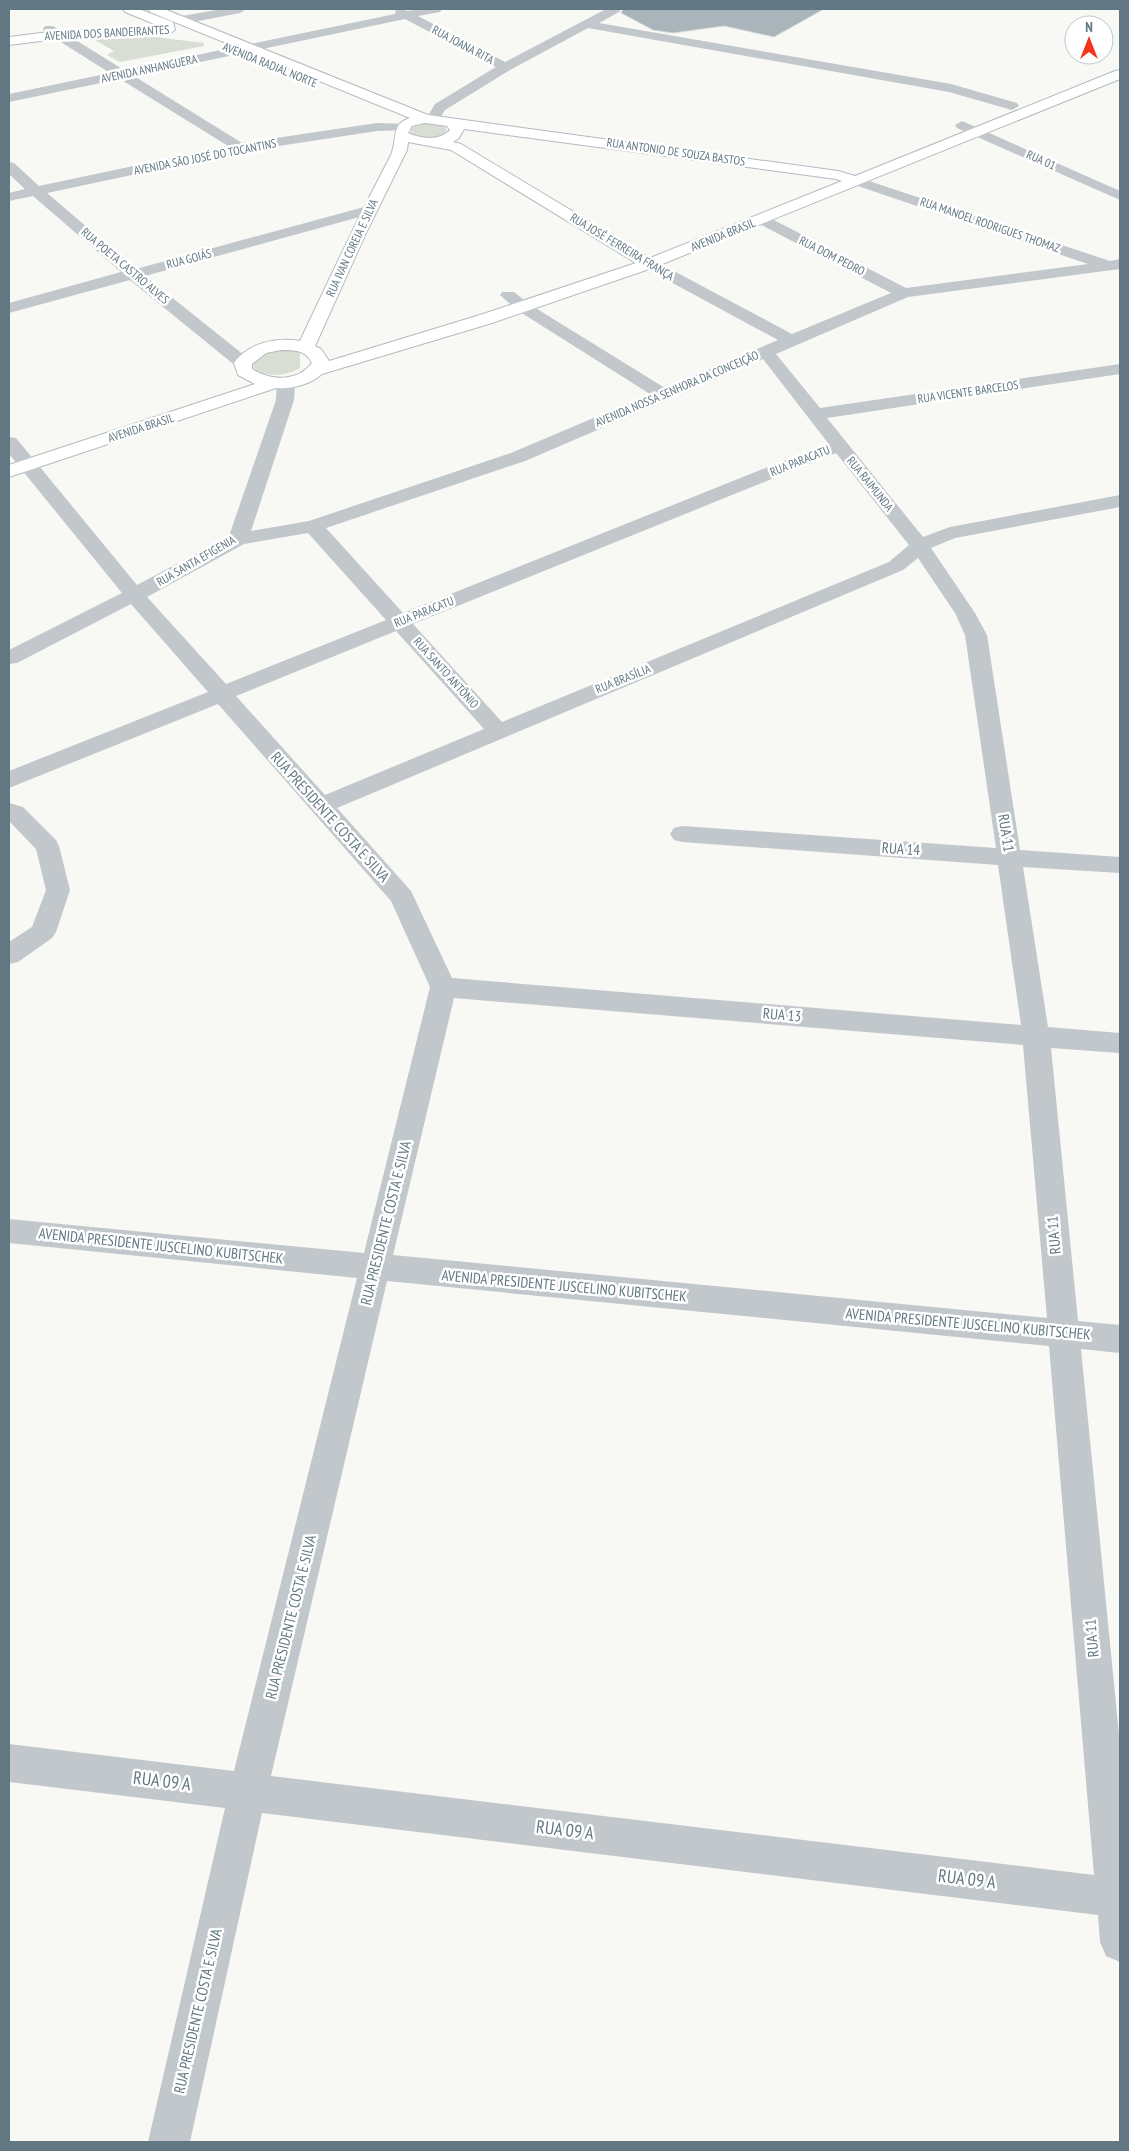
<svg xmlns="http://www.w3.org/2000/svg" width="1129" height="2151" viewBox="0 0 1129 2151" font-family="'PT Sans Narrow',sans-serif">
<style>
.green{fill:#d9ded4}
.building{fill:#a9b5ba;stroke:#dadad8}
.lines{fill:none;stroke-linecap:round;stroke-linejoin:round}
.secondary-casing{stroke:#b3bbbf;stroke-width:2}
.street{fill:#c1c7ca;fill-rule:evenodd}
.secondary{fill:#fff;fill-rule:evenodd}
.labels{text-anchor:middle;stroke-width:5;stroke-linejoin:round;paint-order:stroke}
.far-street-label{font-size:12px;fill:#617883;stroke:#fff}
.street-label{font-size:15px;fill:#617883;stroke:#fff}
.near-street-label{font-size:18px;fill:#617883;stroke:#fff}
</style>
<rect width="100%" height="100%" fill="#f8f8f5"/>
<!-- green -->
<g class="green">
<path d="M 131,34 L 204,43 L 204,46 L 120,62 L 107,55 L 114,51 L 93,39 L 82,41 L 80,37 Z"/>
<path d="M 427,123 L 444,126 L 447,130 C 440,140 422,139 411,133 L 411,128 Z"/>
<path d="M 285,347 L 296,349 L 300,354 L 300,368 C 285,377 264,378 251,366 L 255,356 Z"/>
</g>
<!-- building -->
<path class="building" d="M 623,9 L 824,9 L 774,37 L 724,26 L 673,33 L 653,30 L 621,13 Z"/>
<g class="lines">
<defs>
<g id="secondary">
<path d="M 123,9 L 139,9 L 173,22 L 175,30 L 169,34 L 57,39 L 9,45 L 9,37 L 57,31 L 162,27 L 125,12 Z"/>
<path d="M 148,9 L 164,9 L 428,115 L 838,171 L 855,176 L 1115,71 L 1120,70 L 1120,79 L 655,267 L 492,323 L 322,374 C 309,385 293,389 276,388 L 9,477 L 9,465 L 255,384 L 238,375 L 234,363 C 249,342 277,337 300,341 C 329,279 359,216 391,155 C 398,139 390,124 410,118 L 150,12 ZM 425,123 L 447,126 L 450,130 C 440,141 421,139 408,133 L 412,126 ZM 464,129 L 836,179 L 842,181 L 650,258 L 461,144 L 453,142 L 459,138 ZM 408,142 L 451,150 L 636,263 L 480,315 L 329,361 L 321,349 L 315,346 L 366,233 L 407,150 ZM 281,350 C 294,350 306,350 312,363 C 297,382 272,381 252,369 L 252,364 L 266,353 Z"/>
</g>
</defs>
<!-- secondary casing -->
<use href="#secondary" class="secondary-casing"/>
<!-- street -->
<g class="street">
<path d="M 222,9 L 246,9 L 240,13 L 182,24 L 176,20 L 182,16 Z"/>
<path d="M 396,9 L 402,9 L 408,11 L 420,9 L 442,9 L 440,12 L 418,16 L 505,62 L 606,9 L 621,9 L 619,12 L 599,23 L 951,84 L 1017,103 L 1019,106 L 1012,110 L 949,92 L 588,28 L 510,70 L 445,110 L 438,122 L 433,123 L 426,119 L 435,104 L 496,67 L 405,19 L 134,76 L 242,143 L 377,123 L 407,124 L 409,127 L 407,130 L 377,131 L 240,152 L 47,193 L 136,269 L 364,207 L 374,207 L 377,210 L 374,213 L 145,276 L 249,359 L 252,363 L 249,367 L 243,368 L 237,367 L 130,280 L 9,313 L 9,303 L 121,272 L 33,196 L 9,201 L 9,193 L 25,189 L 9,174 L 9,162 L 14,163 L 39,186 L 228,146 L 120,79 L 9,102 L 9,94 L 110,73 L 45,32 L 43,29 L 45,26 L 53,26 L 124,70 L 395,14 Z"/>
<path d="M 962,121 L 1120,191 L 1120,200 L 957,128 L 955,125 Z"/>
<path d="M 857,177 L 1110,261 L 1120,259 L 1120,269 L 908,297 L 776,354 L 820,408 L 1120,364 L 1120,374 L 827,418 L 923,537 L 950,527 L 1120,495 L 1120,507 L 955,538 L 931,548 L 975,613 L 987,635 L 1020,850 L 1120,857 L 1120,873 L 1023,867 L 1048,1027 L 1120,1033 L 1120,1053 L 1051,1048 L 1078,1321 L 1120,1325 L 1120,1353 L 1081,1349 L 1120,1745 L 1120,1962 L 1106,1956 L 1100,1942 L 1098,1915 L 262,1813 L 190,2142 L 148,2142 L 225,1808 L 9,1782 L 9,1744 L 234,1771 L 357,1278 L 9,1243 L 9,1219 L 364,1253 L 430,987 L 391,901 L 218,704 L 9,788 L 9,771 L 208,692 L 131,604 L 17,663 L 9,664 L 9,650 L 122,593 L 9,454 L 9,437 L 16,438 L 137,585 L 229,536 L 276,400 L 277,382 L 280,378 L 286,377 L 292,378 L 295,382 L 294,400 L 251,531 L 309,521 L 511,453 L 650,394 L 517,310 L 500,295 L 502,292 L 514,292 L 529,304 L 665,388 L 778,340 L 643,267 L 641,264 L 643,261 L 655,261 L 792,334 L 891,293 L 756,222 L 753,219 L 756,216 L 766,216 L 906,288 L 1088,264 L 852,184 L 850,181 L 852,178 ZM 763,359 L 828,443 L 403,613 L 326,528 L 525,461 ZM 836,453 L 909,545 L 889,562 L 502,722 L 413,624 ZM 308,533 L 386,620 L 226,684 L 147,597 L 244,544 ZM 918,558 L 955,613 L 965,635 L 996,848 L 682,826 L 674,828 L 670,834 L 674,840 L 682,842 L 998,865 L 1021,1025 L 452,978 L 411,891 L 337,808 L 903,570 ZM 396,631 L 484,729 L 325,795 L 236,696 ZM 454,998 L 1023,1045 L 1047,1318 L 393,1255 ZM 387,1281 L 1049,1346 L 1094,1875 L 271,1776 Z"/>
<path d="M 9,803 L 23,807 L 56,840 L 59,846 L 70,890 L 56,932 L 52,938 L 18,962 L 9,964 L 9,942 L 32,927 L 46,890 L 36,849 L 9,821 Z"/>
</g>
<!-- secondary -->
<use href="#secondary" class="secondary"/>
</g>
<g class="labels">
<!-- far-street labels -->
<g class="far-street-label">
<text transform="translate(107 33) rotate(-3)" y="4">AVENIDA DOS BANDEIRANTES</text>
<text transform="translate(463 45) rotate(28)" y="4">RUA JOANA RITA</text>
<text transform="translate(270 65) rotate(22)" y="4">AVENIDA RADIAL NORTE</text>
<text transform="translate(149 69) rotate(-12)" y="4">AVENIDA ANHANGUERA</text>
<text transform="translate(676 152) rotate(8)" y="4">RUA ANTONIO DE SOUZA BASTOS</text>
<text transform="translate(205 157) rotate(-11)" y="4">AVENIDA SÃO JOSÉ DO TOCANTINS</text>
<text transform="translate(1041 160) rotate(24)" y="4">RUA 01</text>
<text transform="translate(990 225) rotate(19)" y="4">RUA MANOEL RODRIGUES THOMAZ</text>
<text transform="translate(723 235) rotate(-22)" y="4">AVENIDA BRASIL</text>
<text transform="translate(622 247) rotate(31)" y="4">RUA JOSÉ FERREIRA FRANÇA</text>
<text transform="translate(352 248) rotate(-65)" y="4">RUA IVAN COREIA E SILVA</text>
<text transform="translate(832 256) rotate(27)" y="4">RUA DOM PEDRO</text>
<text transform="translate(189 259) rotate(-15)" y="4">RUA GOIÁS</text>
<text transform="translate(125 266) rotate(40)" y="4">RUA POETA CASTRO ALVES</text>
<text transform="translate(677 389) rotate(-23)" y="4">AVENIDA NOSSA SENHORA DA CONCEIÇÃO</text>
<text transform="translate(968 392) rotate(-8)" y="4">RUA VICENTE BARCELOS</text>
<text transform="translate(141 428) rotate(-18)" y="4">AVENIDA BRASIL</text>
<text transform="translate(800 461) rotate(-22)" y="4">RUA PARACATU</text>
<text transform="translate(870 484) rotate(51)" y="4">RUA RAIMUNDA</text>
<text transform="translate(196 561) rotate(-30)" y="4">RUA SANTA EFIGENIA</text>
<text transform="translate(424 612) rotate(-22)" y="4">RUA PARACATU</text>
<text transform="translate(446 673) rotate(48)" y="4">RUA SANTO ANTÔNIO</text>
<text transform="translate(623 679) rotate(-22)" y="4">RUA BRASÍLIA</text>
</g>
<!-- street labels -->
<g class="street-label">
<text transform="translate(330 817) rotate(48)" y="5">RUA PRESIDENTE COSTA E SILVA</text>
<text transform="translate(1006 833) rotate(81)" y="5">RUA 11</text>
<text transform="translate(901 849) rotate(4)" y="5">RUA 14</text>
<text transform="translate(782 1015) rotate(5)" y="5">RUA 13</text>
<text transform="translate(386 1223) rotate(-76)" y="5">RUA PRESIDENTE COSTA E SILVA</text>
<text transform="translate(1054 1235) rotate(-95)" y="5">RUA 11</text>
<text transform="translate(161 1246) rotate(6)" y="5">AVENIDA PRESIDENTE JUSCELINO KUBITSCHEK</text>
<text transform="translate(564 1286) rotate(5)" y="5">AVENIDA PRESIDENTE JUSCELINO KUBITSCHEK</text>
<text transform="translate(968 1324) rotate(5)" y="5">AVENIDA PRESIDENTE JUSCELINO KUBITSCHEK</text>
<text transform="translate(291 1617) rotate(-76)" y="5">RUA PRESIDENTE COSTA E SILVA</text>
<text transform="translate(1092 1638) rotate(-95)" y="5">RUA 11</text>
<text transform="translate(198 2011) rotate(-77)" y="5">RUA PRESIDENTE COSTA E SILVA</text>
</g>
<!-- near-street labels -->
<g class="near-street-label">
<text transform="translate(162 1781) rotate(7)" y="6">RUA 09 A</text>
<text transform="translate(565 1830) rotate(7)" y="6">RUA 09 A</text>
<text transform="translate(967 1879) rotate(7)" y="6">RUA 09 A</text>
</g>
</g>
<!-- border -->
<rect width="1129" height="2151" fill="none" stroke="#617883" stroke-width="20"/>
<!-- north arrow -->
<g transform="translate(1089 40)"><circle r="24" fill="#ffffff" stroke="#c0c9cd"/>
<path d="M0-4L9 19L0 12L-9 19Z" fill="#f3351b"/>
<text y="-8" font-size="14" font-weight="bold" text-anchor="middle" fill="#617883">N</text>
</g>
</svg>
